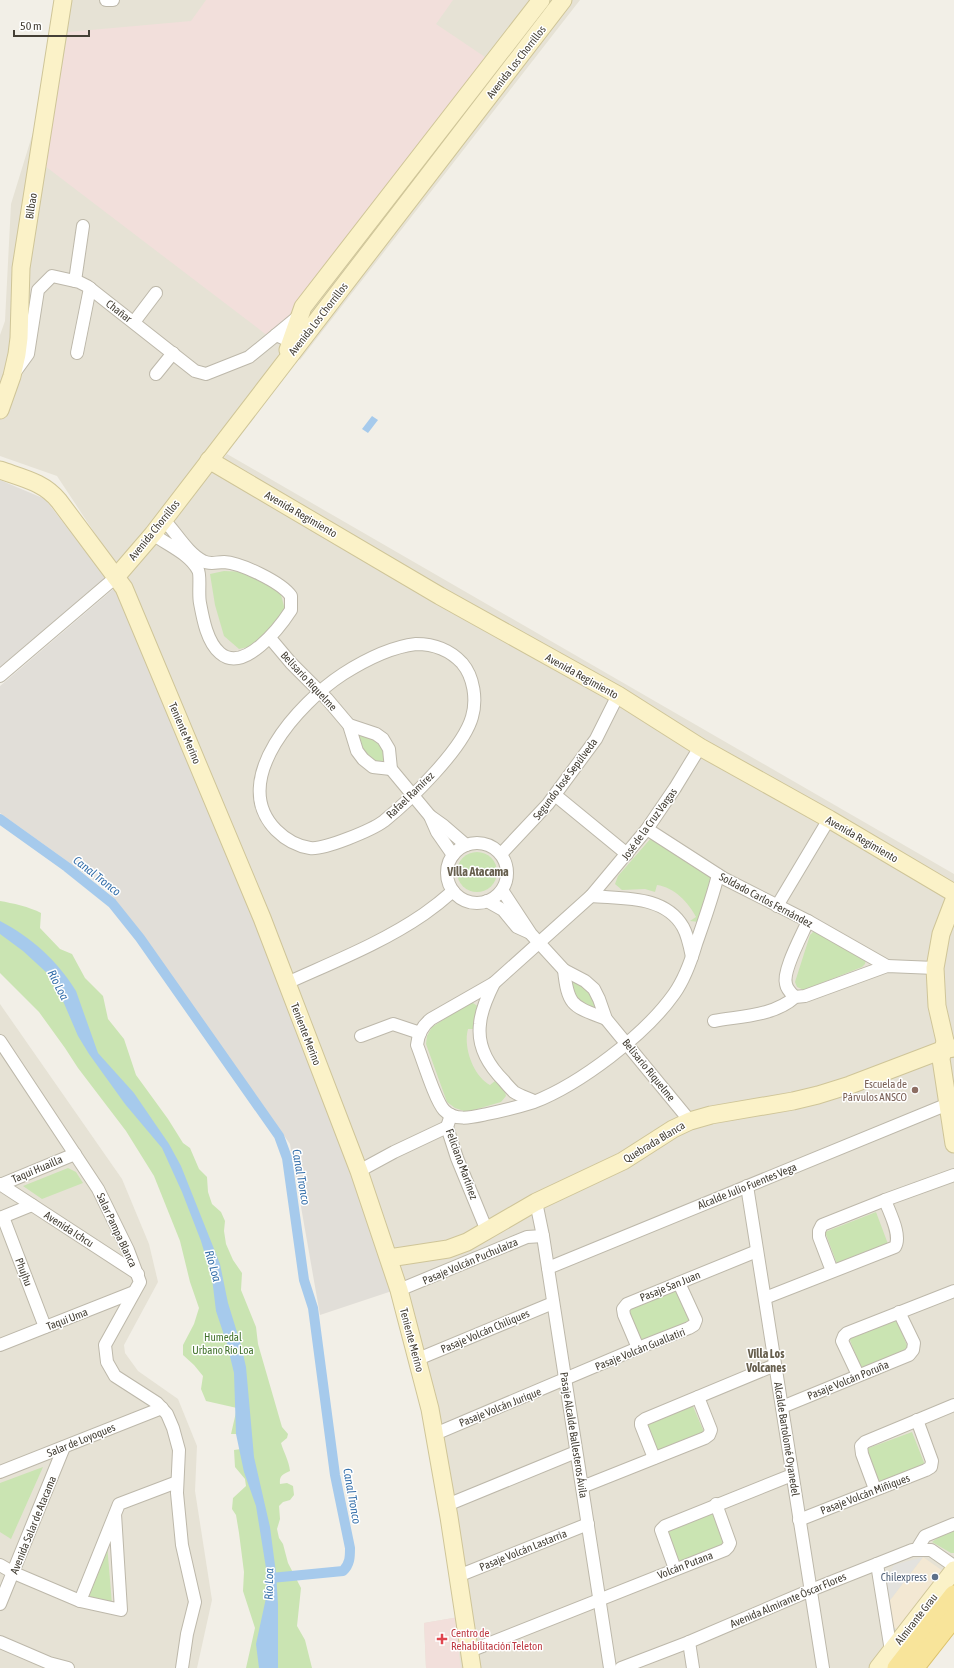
<svg xmlns="http://www.w3.org/2000/svg" width="954" height="1668" viewBox="0 0 954 1668" font-family="'Asap Condensed',sans-serif">
<style>
.residential{fill:#e6e2d5}
.commercial{fill:#f3e8d3}
.industrial{fill:#e1ded8}
.medical{fill:#f2dfdb}
.green{fill:#cae4b2}
.parking{fill:#e3e2de}
.water{fill:#a6caec}
.lines{fill:none;stroke-linecap:round;stroke-linejoin:round}
.canal{stroke:#a6caec;stroke-width:10}
.street-casing{stroke:#bdb8aa;stroke-width:14}
.secondary-casing{stroke:#cfc598;stroke-width:19}
.primary-casing{stroke:#dcc26b;stroke-width:21}
.street{stroke:#fff;stroke-width:12}
.secondary{stroke:#fbf2c8;stroke-width:17}
.primary{stroke:#f8e49a;stroke-width:19}
.education-dot{fill:#8d6e63;stroke:#fff;stroke-width:1.5}
.service-dot{fill:#5c6f8a;stroke:#fff;stroke-width:1.5}
.health-dot{fill:#e0444e;stroke:#fff;stroke-width:1.5}
.labels{text-anchor:middle;stroke-width:3;stroke-linejoin:round;paint-order:stroke}
.street-label{font-size:11px;fill:#454036;stroke:#fff}
.education-label{font-size:11px;fill:#785e54;stroke:#fff;text-anchor:end}
.park-label{font-size:11px;fill:#42732d;stroke:#fff}
.service-label{font-size:11px;fill:#4e5e75;stroke:#fff;text-anchor:end}
.health-label{font-size:11px;fill:#be3a42;stroke:#fff;text-anchor:start}
.neighbourhood-label{font-size:12px;font-weight:bold;fill:#675f4e;stroke:#fff}
.water-label{font-size:12px;font-style:italic;fill:#3670aa;stroke:#fff}
</style>
<rect width="100%" height="100%" fill="#f2efe7"/>
<!-- residential -->
<g class="residential">
<path d="M 57,0 L 580,0 L 300,360 L 284,346 L 189,501 L 227,454 L 954,874 L 954,1579 L 884,1668 L 426,1668 L 424,1623 L 459,1617 L 431,1433 L 392,1291 L 125,579 L 57,476 L 0,456 L 0,335 L 5,321 L 11,204 L 43,100 Z"/>
<path d="M 0,1004 L 122,1179 L 149,1244 L 158,1282 L 124,1345 L 125,1353 L 138,1371 L 178,1399 L 197,1446 L 195,1491 L 212,1600 L 197,1668 L 0,1668 Z"/>
</g>
<!-- commercial -->
<path class="commercial" d="M 923,1557 L 943,1571 L 899,1631 L 890,1624 L 887,1604 Z"/>
<!-- industrial -->
<g class="industrial">
<path d="M 0,480 L 45,499 L 107,579 L 0,667 Z"/>
<path d="M 118,585 L 356,1172 L 392,1291 L 320,1315 L 290,1144 L 117,902 L 106,889 L 0,813 L 0,686 Z"/>
</g>
<!-- medical -->
<g class="medical">
<path d="M 206,0 L 453,0 L 436,24 L 485,57 L 290,318 L 268,336 L 45,166 L 68,32 L 191,21 Z"/>
<path d="M 459,1617 L 459,1654 L 461,1668 L 426,1668 L 424,1623 Z"/>
</g>
<!-- green -->
<g class="green">
<path d="M 224,571 L 248,572 L 280,591 L 285,610 L 269,631 L 252,646 L 239,649 L 224,636 L 215,605 L 210,574 Z"/>
<path d="M 356,732 L 374,738 L 386,754 L 385,763 C 368,762 361,746 356,732 Z"/>
<path d="M 652,837 L 712,875 L 699,922 L 690,921 L 696,917 C 689,903 674,887 657,885 L 655,892 L 645,889 L 622,890 L 615,884 L 618,876 Z"/>
<circle cx="477" cy="872" r="20"/>
<path d="M 0,901 C 12,903 30,907 41,913 L 40,928 L 60,949 L 72,954 L 85,978 L 103,996 L 108,1019 L 124,1039 L 136,1075 L 168,1119 L 183,1143 L 190,1148 L 199,1169 L 207,1177 L 208,1192 L 212,1204 L 221,1212 L 225,1221 L 224,1231 L 226,1244 L 233,1260 L 242,1273 L 241,1290 L 256,1327 L 258,1344 L 282,1427 L 288,1434 L 287,1438 L 281,1443 C 284,1453 289,1461 290,1471 C 283,1474 279,1476 280,1484 L 287,1483 L 293,1486 L 294,1495 L 290,1500 L 283,1502 L 279,1506 L 280,1519 L 277,1529 L 279,1538 L 283,1544 L 288,1563 L 301,1588 L 297,1626 L 305,1640 L 312,1668 L 246,1668 L 255,1628 L 243,1591 L 244,1572 L 239,1533 L 236,1515 L 232,1509 L 233,1498 L 246,1486 L 245,1479 L 235,1467 L 234,1450 L 241,1449 L 239,1434 L 231,1434 L 237,1408 L 206,1401 L 201,1389 L 203,1376 L 194,1365 L 183,1355 L 183,1345 L 194,1324 L 199,1308 L 190,1282 L 180,1241 L 154,1176 L 126,1131 L 78,1068 L 65,1048 L 39,1012 L 0,973 Z"/>
<path d="M 813,932 L 816,932 L 866,960 L 865,964 L 862,967 L 804,990 L 797,987 L 795,982 L 810,935 Z"/>
<path d="M 568,977 C 587,985 596,993 600,1013 C 580,1007 573,997 568,977 Z"/>
<path d="M 469,1003 L 473,1003 L 479,1007 L 475,1029 L 468,1029 C 463,1047 473,1076 490,1085 L 495,1081 L 504,1088 L 506,1096 L 501,1102 L 467,1112 L 455,1108 L 447,1102 L 426,1044 L 427,1036 L 432,1027 Z"/>
<path d="M 68,1168 L 76,1172 L 83,1183 L 42,1199 L 23,1186 Z"/>
<path d="M 876,1212 L 888,1244 L 837,1264 L 825,1232 Z"/>
<path d="M 677,1289 L 691,1323 L 640,1344 L 626,1310 Z"/>
<path d="M 896,1319 L 909,1350 L 862,1370 L 849,1338 Z"/>
<path d="M 692,1404 L 704,1432 L 657,1451 L 646,1423 Z"/>
<path d="M 912,1432 L 925,1465 L 878,1482 L 866,1449 Z"/>
<path d="M 43,1467 L 11,1539 L 0,1532 L 0,1483 Z"/>
<path d="M 713,1512 L 726,1546 L 678,1564 L 666,1531 Z"/>
<path d="M 954,1529 L 954,1553 L 951,1553 L 932,1542 L 943,1534 Z"/>
<path d="M 107,1544 L 112,1604 L 86,1598 Z"/>
</g>
<!-- parking -->
<path class="parking" d="M 923,1557 L 887,1604 L 883,1583 L 894,1565 Z"/>
<!-- water -->
<g class="water">
<path d="M 372,416 L 378,420 L 368,433 L 362,429 Z"/>
<path d="M 0,921 C 32,938 57,960 76,991 L 98,1053 L 134,1093 L 169,1144 L 181,1166 L 220,1264 L 228,1303 L 241,1345 L 246,1367 L 254,1457 L 270,1527 L 276,1573 L 278,1604 L 278,1668 L 259,1668 L 256,1644 L 266,1598 L 266,1568 L 256,1506 L 244,1472 L 236,1434 L 234,1373 L 227,1344 L 216,1311 L 212,1278 L 201,1241 L 182,1192 L 162,1148 L 125,1104 L 89,1054 L 78,1036 L 60,994 L 47,973 L 23,951 L 0,934 Z"/>
</g>
<g class="lines">
<!-- canal -->
<path class="canal" d="M 0,819 L 67,867 L 112,903 L 140,938 L 279,1136 L 287,1158 L 304,1280 L 313,1308 L 335,1475 L 350,1548 C 350,1557 350,1564 343,1571 L 271,1578"/>
<defs>
<g id="street">
<path d="M 106,0 L 113,0"/>
<path d="M 75,281 L 83,226"/>
<path d="M 134,322 L 156,293"/>
<path d="M 283,338 L 276,335 L 299,316"/>
<path d="M 77,353 L 90,288"/>
<path d="M 15,372 L 28,354 L 38,290 L 52,276 L 79,282 L 87,286 L 195,371 L 206,374 L 249,357 L 276,335"/>
<path d="M 156,374 L 173,353"/>
<path d="M 153,534 C 167,545 189,553 198,570 C 201,575 198,594 200,603 C 203,619 207,642 220,653 C 244,674 280,627 291,610 L 291,596 C 281,582 241,563 224,562 C 216,562 210,565 203,561 C 187,553 176,532 163,519"/>
<path d="M 270,638 L 291,663 L 327,699 L 349,725 L 357,751 L 363,759 L 373,767 L 391,769"/>
<path d="M 416,644 C 434,644 449,649 462,663 C 474,677 477,700 472,717 C 463,749 410,800 384,821 C 372,830 324,850 310,848 C 297,846 285,839 276,830 C 227,780 300,702 343,674 C 365,660 390,647 416,644 Z"/>
<path d="M 0,676 L 116,577"/>
<path d="M 349,725 L 376,734 L 383,739 L 389,749 L 391,769 L 430,816 L 437,832 L 453,855"/>
<path d="M 700,747 L 675,788 L 647,829 L 591,896 L 494,983 L 431,1019 C 422,1026 418,1034 417,1045 C 423,1060 435,1100 444,1110 C 455,1122 473,1117 487,1114 C 502,1111 518,1107 534,1102 C 580,1084 645,1035 674,994 C 684,980 691,961 696,944 C 704,921 712,899 718,875"/>
<path d="M 555,795 L 627,854"/>
<path d="M 430,816 L 444,826 L 466,845"/>
<path d="M 647,829 L 723,878 L 808,921 L 887,966"/>
<circle cx="477" cy="873" r="30"/>
<path d="M 501,854 L 548,804 L 596,739 L 618,695"/>
<path d="M 502,890 L 531,934 L 564,970 L 585,981 L 594,989 L 599,999 L 606,1019 L 690,1121"/>
<path d="M 591,896 C 623,899 665,895 683,927 C 688,936 690,947 692,957"/>
<path d="M 487,901 L 503,910 L 517,927 L 528,932"/>
<path d="M 777,906 L 829,819"/>
<path d="M 564,970 C 568,1007 573,1006 606,1019"/>
<path d="M 287,983 C 333,962 382,943 424,914 C 434,907 444,899 453,891"/>
<path d="M 494,983 C 488,995 481,1010 480,1024 C 477,1047 488,1065 504,1081 C 507,1085 511,1089 514,1092 C 520,1096 528,1098 534,1101"/>
<path d="M 795,997 C 791,993 787,990 786,984 C 782,971 802,935 808,921"/>
<path d="M 714,1021 C 741,1016 774,1016 795,997 L 805,996 L 887,966 L 935,968"/>
<path d="M 361,1036 L 393,1024 L 420,1033"/>
<path d="M 0,1041 L 98,1189 L 128,1250 L 140,1282 L 105,1345 L 107,1362 L 115,1376 L 157,1403 L 167,1414 L 173,1428 L 179,1450 L 177,1493 L 182,1545 L 195,1602 L 187,1634 L 182,1668"/>
<path d="M 451,1115 L 447,1127 L 457,1158 L 487,1231"/>
<path d="M 359,1171 L 394,1152 L 447,1127"/>
<path d="M 0,1184 L 138,1274"/>
<path d="M 0,1185 L 75,1154"/>
<path d="M 747,1186 L 823,1668"/>
<path d="M 536,1202 L 543,1236 L 610,1668"/>
<path d="M 3,1217 L 45,1327"/>
<path d="M 0,1218 L 32,1205"/>
<path d="M 548,1268 L 948,1104"/>
<path d="M 832,1271 L 819,1237 L 819,1231 L 822,1225 L 885,1200 L 954,1175"/>
<path d="M 399,1290 L 527,1237 L 543,1236"/>
<path d="M 765,1298 L 895,1247 C 902,1235 889,1212 885,1200"/>
<path d="M 0,1345 L 134,1292"/>
<path d="M 638,1348 L 624,1315 L 623,1309 L 627,1304 L 757,1251"/>
<path d="M 418,1359 L 553,1303"/>
<path d="M 858,1375 L 842,1341 L 844,1336 L 847,1333 L 954,1291"/>
<path d="M 782,1407 L 909,1355 L 913,1350 L 914,1343 L 899,1312"/>
<path d="M 435,1434 L 638,1348 L 689,1328 L 694,1325 L 696,1320 L 679,1283"/>
<path d="M 654,1458 L 641,1425 L 641,1422 L 645,1419 L 775,1365"/>
<path d="M 0,1472 L 162,1408"/>
<path d="M 582,1487 L 705,1438 L 709,1435 L 711,1430 L 698,1397"/>
<path d="M 875,1489 L 862,1454 L 861,1446 L 865,1442 L 954,1405"/>
<path d="M 447,1505 L 576,1452"/>
<path d="M 115,1514 L 121,1610 L 80,1601 L 115,1514 L 119,1504 L 177,1482"/>
<path d="M 799,1520 L 926,1470 L 931,1467 L 932,1461 L 917,1420"/>
<path d="M 917,1549 L 925,1536 L 954,1524"/>
<path d="M 877,1564 L 891,1651"/>
<path d="M 0,1565 L 14,1573 L 80,1601"/>
<path d="M 675,1569 L 661,1530 L 665,1526 L 792,1475"/>
<path d="M 458,1576 L 588,1524"/>
<path d="M 0,1604 L 64,1447"/>
<path d="M 0,1642 L 49,1663 L 68,1668"/>
<path d="M 689,1642 L 693,1668"/>
<path d="M 470,1651 L 725,1550 L 728,1547 L 730,1543 L 716,1504"/>
<path d="M 621,1668 L 689,1642 L 811,1590 L 912,1550 L 931,1550 L 954,1566"/>
</g>
<g id="secondary">
<path d="M 288,350 L 303,307 L 541,0"/>
<path d="M 0,410 L 12,376 L 17,354 L 19,338 L 21,268 L 63,0"/>
<path d="M 209,460 L 440,596 L 618,695 L 700,747 L 829,819 L 954,893"/>
<path d="M 0,470 C 22,478 44,482 59,501 L 124,588 L 262,918 L 359,1171 L 399,1290 L 430,1409 L 449,1517 L 472,1668"/>
<path d="M 116,577 L 153,534 L 563,0"/>
<path d="M 954,900 L 941,934 L 935,968 L 937,1006 L 945,1041 L 941,1059 L 954,1144"/>
<path d="M 389,1258 L 448,1249 L 467,1242 L 536,1202 L 623,1161 L 673,1129 L 690,1121 L 711,1115 L 793,1101 L 818,1095 L 850,1085 L 942,1050 L 954,1048"/>
<path d="M 878,1668 L 954,1570"/>
</g>
<g id="primary">
<path d="M 897,1668 L 954,1595"/>
<path d="M 914,1668 L 954,1617"/>
</g>
</defs>
<!-- street casing -->
<use href="#street" class="street-casing"/>
<!-- secondary casing -->
<use href="#secondary" class="secondary-casing"/>
<!-- primary casing -->
<use href="#primary" class="primary-casing"/>
<!-- street -->
<use href="#street" class="street"/>
<!-- secondary -->
<use href="#secondary" class="secondary"/>
<!-- primary -->
<use href="#primary" class="primary"/>
</g>
<!-- markers -->
<circle class="education-dot" cx="915" cy="1090" r="4"/>
<circle class="service-dot" cx="935" cy="1577" r="4"/>
<path class="health-dot" d="M440 1633h4v4h4v4h-4v4h-4v-4h-4v-4h4z"/>
<g class="labels">
<!-- street labels -->
<g class="street-label">
<text transform="translate(516 62) rotate(-52)" y="4">Avenida Los Chorrillos</text>
<text transform="translate(31 206) rotate(-81)" y="4">Bilbao</text>
<text transform="translate(119 311) rotate(38)" y="4">Chañar</text>
<text transform="translate(318 319) rotate(-52)" y="4">Avenida Los Chorrillos</text>
<text transform="translate(301 514) rotate(30)" y="4">Avenida Regimiento</text>
<text transform="translate(154 530) rotate(-51)" y="4">Avenida Chorrillos</text>
<text transform="translate(582 676) rotate(29)" y="4">Avenida Regimiento</text>
<text transform="translate(309 681) rotate(47)" y="4">Belisario Riquelme</text>
<text transform="translate(185 733) rotate(67)" y="4">Teniente Merino</text>
<text transform="translate(565 779) rotate(-53)" y="4">Segundo José Sepúlveda</text>
<text transform="translate(410 795) rotate(-44)" y="4">Rafael Ramírez</text>
<text transform="translate(649 824) rotate(-54)" y="4">José de la Cruz Vargas</text>
<text transform="translate(862 839) rotate(30)" y="4">Avenida Regimiento</text>
<text transform="translate(766 900) rotate(28)" y="4">Soldado Carlos Fernández</text>
<text transform="translate(306 1034) rotate(69)" y="4">Teniente Merino</text>
<text transform="translate(649 1070) rotate(51)" y="4">Belisario Riquelme</text>
<text transform="translate(654 1142) rotate(-31)" y="4">Quebrada Blanca</text>
<text transform="translate(462 1164) rotate(70)" y="4">Feliciano Martínez</text>
<text transform="translate(37 1169) rotate(-23)" y="4">Taqui Huailla</text>
<text transform="translate(747 1186) rotate(-22)" y="4">Alcalde Julio Fuentes Vega</text>
<text transform="translate(69 1229) rotate(33)" y="4">Avenida Ichcu</text>
<text transform="translate(117 1230) rotate(65)" y="4">Salar Pampa Blanca</text>
<text transform="translate(470 1261) rotate(-23)" y="4">Pasaje Volcán Puchulaiza</text>
<text transform="translate(24 1272) rotate(69)" y="4">Phujhu</text>
<text transform="translate(670 1286) rotate(-22)" y="4">Pasaje San Juan</text>
<text transform="translate(67 1319) rotate(-21)" y="4">Taqui Uma</text>
<text transform="translate(485 1331) rotate(-23)" y="4">Pasaje Volcán Chiliques</text>
<text transform="translate(412 1340) rotate(75)" y="4">Teniente Merino</text>
<text transform="translate(640 1349) rotate(-22)" y="4">Pasaje Volcán Guallatiri</text>
<text transform="translate(848 1380) rotate(-22)" y="4">Pasaje Volcán Poruña</text>
<text transform="translate(500 1407) rotate(-22)" y="4">Pasaje Volcán Jurique</text>
<text transform="translate(574 1435) rotate(81)" y="4">Pasaje Alcalde Ballesteros Ávila</text>
<text transform="translate(787 1439) rotate(81)" y="4">Alcalde Bartolomé Oyanedel</text>
<text transform="translate(81 1440) rotate(-22)" y="4">Salar de Loyoques</text>
<text transform="translate(865 1494) rotate(-21)" y="4">Pasaje Volcán Miñiques</text>
<text transform="translate(33 1525) rotate(-68)" y="4">Avenida Salar de Atacama</text>
<text transform="translate(523 1550) rotate(-22)" y="4">Pasaje Volcán Lastarria</text>
<text transform="translate(685 1565) rotate(-21)" y="4">Volcán Putana</text>
<text transform="translate(788 1600) rotate(-23)" y="4">Avenida Almirante Óscar Flores</text>
<text transform="translate(916 1619) rotate(-52)" y="4">Almirante Grau</text>
</g>
<!-- education labels -->
<g class="education-label">
<text x="907" y="1088">Escuela de<tspan x="907" dy="13">Párvulos ANSCO</tspan></text>
</g>
<!-- park labels -->
<g class="park-label">
<text x="223" y="1341">Humedal<tspan x="223" dy="13">Urbano Río Loa</tspan></text>
</g>
<!-- service labels -->
<g class="service-label">
<text x="927" y="1581">Chilexpress</text>
</g>
<!-- health labels -->
<g class="health-label">
<text x="451" y="1637">Centro de<tspan x="451" dy="13">Rehabilitación Teleton</tspan></text>
</g>
<!-- neighbourhood labels -->
<g class="neighbourhood-label">
<text x="478" y="876">Villa Atacama</text>
<text x="766" y="1358">Villa Los<tspan x="766" dy="14">Volcanes</tspan></text>
</g>
<!-- water labels -->
<g class="water-label">
<text transform="translate(97 876) rotate(38)" y="4">Canal Tronco</text>
<text transform="translate(58 985) rotate(63)" y="4">Río Loa</text>
<text transform="translate(301 1177) rotate(80)" y="4">Canal Tronco</text>
<text transform="translate(213 1266) rotate(74)" y="4">Río Loa</text>
<text transform="translate(352 1496) rotate(80)" y="4">Canal Tronco</text>
<text transform="translate(269 1584) rotate(-89)" y="4">Río Loa</text>
</g>
</g>
<!-- scale -->
<path d="M14 30v6h75v-6" fill="none" stroke="#454036" stroke-width="2"/>
<text x="20" y="30" font-size="12" fill="#454036" stroke="#ffffff" stroke-width="3" paint-order="stroke">50 m</text>
</svg>
